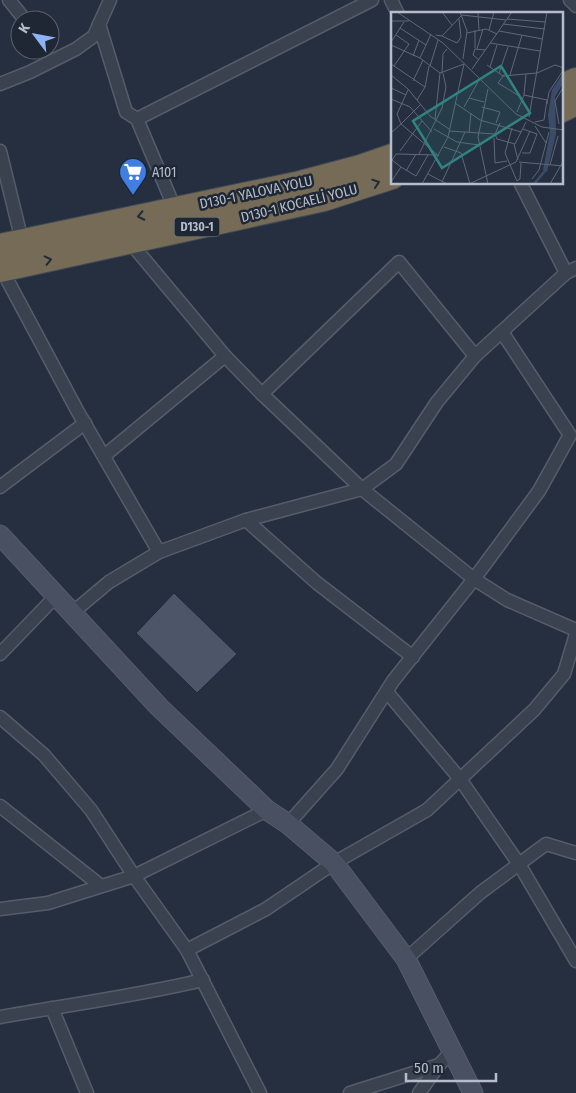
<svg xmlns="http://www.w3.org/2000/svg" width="576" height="1093" viewBox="0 0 576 1093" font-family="'Fira Sans Condensed',sans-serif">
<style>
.building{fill:#4c5668;stroke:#212937}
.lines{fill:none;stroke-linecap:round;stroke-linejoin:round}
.street-casing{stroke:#555d6a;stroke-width:15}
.secondary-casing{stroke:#555d6a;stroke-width:21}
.highway-casing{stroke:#424a57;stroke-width:26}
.street{stroke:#3a424f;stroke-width:12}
.secondary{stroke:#485062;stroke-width:19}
.highway{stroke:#756b57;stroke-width:24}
.oneway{stroke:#232a37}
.labels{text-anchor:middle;stroke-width:5;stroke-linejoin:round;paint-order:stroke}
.shield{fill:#1f2735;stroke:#89909d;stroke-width:1}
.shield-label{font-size:12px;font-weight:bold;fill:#b6bdca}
.poi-label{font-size:14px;fill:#b6bdca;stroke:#1f2735;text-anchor:start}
.street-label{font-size:14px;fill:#b6bdca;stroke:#1f2735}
.inset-river{fill:none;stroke:#3c4c68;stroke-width:2.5}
.inset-road{fill:none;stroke:#606877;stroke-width:1}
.view{fill:#308480;fill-opacity:0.15;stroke:#308480;stroke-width:2.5}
.inset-edge{fill:none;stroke:#b6bdca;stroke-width:2.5}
</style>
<rect width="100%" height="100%" fill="#262f40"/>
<!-- building -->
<path class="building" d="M 174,593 L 237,654 L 197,693 L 136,633 Z"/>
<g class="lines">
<defs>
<g id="street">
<path d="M 9,0 L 25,20"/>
<path d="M 391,0 L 398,14"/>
<path d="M 570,0 L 576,6"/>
<path d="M 99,24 L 126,112 L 137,119 L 372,0"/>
<path d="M 0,84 L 30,72 L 76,49 L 94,36 L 110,0"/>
<path d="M 137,119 L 175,209"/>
<path d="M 0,151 L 22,241"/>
<path d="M 521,184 L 566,273"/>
<path d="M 129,241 L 225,356 L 262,394 L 362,489 L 474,579 L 507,600 L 576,630"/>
<path d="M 2,270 L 78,412 L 159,552"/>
<path d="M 262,394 L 399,262 L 475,356"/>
<path d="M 104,456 L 225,356"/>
<path d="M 0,487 L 85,423"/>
<path d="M 246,520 L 317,583 L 413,657"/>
<path d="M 72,613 L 109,582 L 159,552 L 246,520 L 362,489 L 396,464 L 437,402 L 475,356 L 566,273 L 576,268"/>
<path d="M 0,654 L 56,596"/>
<path d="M 387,692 L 460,779 L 519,864 L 576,961"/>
<path d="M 0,717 L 44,755 L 91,810 L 134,876 L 187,950 L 260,1093"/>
<path d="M 0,806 L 101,886"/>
<path d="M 288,824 L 337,769 L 393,681 L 474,579 L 539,491 L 570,435 L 502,332"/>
<path d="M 0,909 L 48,903 L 134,876 L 267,810"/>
<path d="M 187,950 L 266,909 L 334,863 L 427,810 L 534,710 L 564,674 L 576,634"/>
<path d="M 406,959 L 480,893 L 546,844 L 576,853"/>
<path d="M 52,1008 L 87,1093"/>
<path d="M 0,1017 C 68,1005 136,996 203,980"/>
<path d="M 350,1093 L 439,1065 L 452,1051"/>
<path d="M 419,1093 L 439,1065"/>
</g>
<path id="secondary" d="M 0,535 L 159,707 L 267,810 L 288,824 L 334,863 L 406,959 L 473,1093"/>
<g id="highway">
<path d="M 562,86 L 576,80"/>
<path d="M 562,110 L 576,103"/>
<path d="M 0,246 L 296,184 L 360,167 L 392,156"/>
<path d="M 0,270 L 324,199 L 392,177"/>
</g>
</defs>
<!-- street casing -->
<use href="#street" class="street-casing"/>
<!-- secondary casing -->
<use href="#secondary" class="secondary-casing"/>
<!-- highway casing -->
<use href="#highway" class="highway-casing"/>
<!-- street -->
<use href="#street" class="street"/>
<!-- secondary -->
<use href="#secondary" class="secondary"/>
<!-- highway -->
<use href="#highway" class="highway"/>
</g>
<!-- one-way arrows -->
<defs><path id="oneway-chevron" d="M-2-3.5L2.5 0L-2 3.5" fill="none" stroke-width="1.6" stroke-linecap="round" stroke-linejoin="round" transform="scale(1.25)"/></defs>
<g class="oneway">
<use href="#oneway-chevron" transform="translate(376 183) rotate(-18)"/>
<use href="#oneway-chevron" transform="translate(141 216) rotate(168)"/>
<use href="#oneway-chevron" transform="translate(48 260) rotate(-13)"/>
</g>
<!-- icons -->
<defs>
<symbol id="supermarket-pin" viewBox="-11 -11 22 30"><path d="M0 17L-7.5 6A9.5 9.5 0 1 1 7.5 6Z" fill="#3f7fe0" stroke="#1f2735"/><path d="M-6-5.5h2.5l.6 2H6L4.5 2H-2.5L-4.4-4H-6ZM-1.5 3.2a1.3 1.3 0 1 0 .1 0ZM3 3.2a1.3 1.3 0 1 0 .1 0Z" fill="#fff"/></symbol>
</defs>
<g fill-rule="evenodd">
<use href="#supermarket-pin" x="117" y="156" width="32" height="43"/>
</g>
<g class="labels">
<!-- shield labels -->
<rect class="shield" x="174.5" y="217.5" width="45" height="19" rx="4"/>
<g class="shield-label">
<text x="197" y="231">D130-1</text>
</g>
<!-- poi labels -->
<g class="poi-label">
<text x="152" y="177">A101</text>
</g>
<!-- street labels -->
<g class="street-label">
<text transform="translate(256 192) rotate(-12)" y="5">D130-1 YALOVA YOLU</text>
<text transform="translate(299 203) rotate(-14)" y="5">D130-1 KOCAELİ YOLU</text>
</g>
</g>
<!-- overview -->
<g transform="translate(391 12)">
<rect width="172" height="172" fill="#262f40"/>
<path d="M 172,61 L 172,71 L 164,85 L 165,122 L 156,160 L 152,158 L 159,121 L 157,103 L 161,78 Z" fill="#3c4c68"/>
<path class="inset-river" d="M 143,172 L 154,159"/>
<path class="inset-road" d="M 6,0 L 52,31 L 125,102 L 151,115 L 173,118M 51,0 L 61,13M 69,0 L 76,19 L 72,47M 87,0 L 88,18M 116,7 L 154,10M 0,9 L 18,9M 112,12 L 154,17M 9,16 L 35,33M 98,18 L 103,0M 108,19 L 152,27M 76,21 L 95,17 L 106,22M 45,23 L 51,24 L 71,3 L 115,8M 51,24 L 66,31 L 70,25 L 68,7M 0,30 L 13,10M 99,31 L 149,39M 0,33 L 29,46 L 49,61 L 73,52M 84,36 L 84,18M 86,37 L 92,17M 22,44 L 28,28M 29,46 L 40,22M 88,48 L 82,43 L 84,37 L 94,38M 0,52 L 34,75M 96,53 L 112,64 L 146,61 L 164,53 L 173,56M 3,54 L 18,32 L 5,23M 39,54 L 47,28M 99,55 L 106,33M 81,57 L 121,0M 51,61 L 52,42 L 56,37M 108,61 L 117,35M 0,63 L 17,77 L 39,104 L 58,117M 113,63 L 107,71 L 130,85M 119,63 L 131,23M 22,69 L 32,48M 0,76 L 15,83M 97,77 L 87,125 L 97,172M 17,78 L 6,102 L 10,112 L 30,92M 133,83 L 135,62M 78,86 L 93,90M 0,87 L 19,95 L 41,120M 26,88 L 34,75 L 38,54M 64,91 L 89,108 L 130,120M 156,92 L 158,80 L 173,57M 73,95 L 88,68M 91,95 L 109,100 L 105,111M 126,100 L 133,83 L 156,88M 138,105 L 156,0M 44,107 L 49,61M 144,110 L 153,108 L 156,88M 168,112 L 164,89 L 173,74M 144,114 L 155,131M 121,116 L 114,141 L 126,169 L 129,167 L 130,151M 43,117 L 66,130 L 88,133M 58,119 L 104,122 L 109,111M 1,120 L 10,112 L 48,144M 78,121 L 80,101M 104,122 L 106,127 L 124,132 L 135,110M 103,126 L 104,151 L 116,149M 123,132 L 127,148M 53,135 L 70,141 L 79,172M 9,139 L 31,109M 131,141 L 139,141 L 146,122 L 132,117M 28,142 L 51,96 L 55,75 L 52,61M 0,150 L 5,142 L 46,143M 128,150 L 150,152M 150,152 L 173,154M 159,153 L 167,124M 10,155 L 25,164 L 37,143M 15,159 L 25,142M 37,162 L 56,172M 141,167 L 148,158 L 158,120M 0,170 L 10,155 L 1,148M 51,170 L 74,120M 31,172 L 57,125 L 73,52M 78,172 L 125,150 L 139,119M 159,172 L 173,148"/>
<path class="view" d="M 110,54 L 139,101 L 51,156 L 22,109 Z"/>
<rect width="172" height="172" class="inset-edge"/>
</g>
<!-- north arrow -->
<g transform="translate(35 35) rotate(302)"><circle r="24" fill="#1f2735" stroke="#5b6371"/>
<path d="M0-4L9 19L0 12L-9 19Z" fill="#8fb2f6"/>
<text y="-8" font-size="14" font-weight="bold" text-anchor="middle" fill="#b6bdca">K</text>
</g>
<!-- scale -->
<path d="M406 1073v8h90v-8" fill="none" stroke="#b6bdca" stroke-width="2.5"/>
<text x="414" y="1073" font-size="15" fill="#b6bdca" stroke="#1f2735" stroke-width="4" paint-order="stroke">50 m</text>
</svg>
